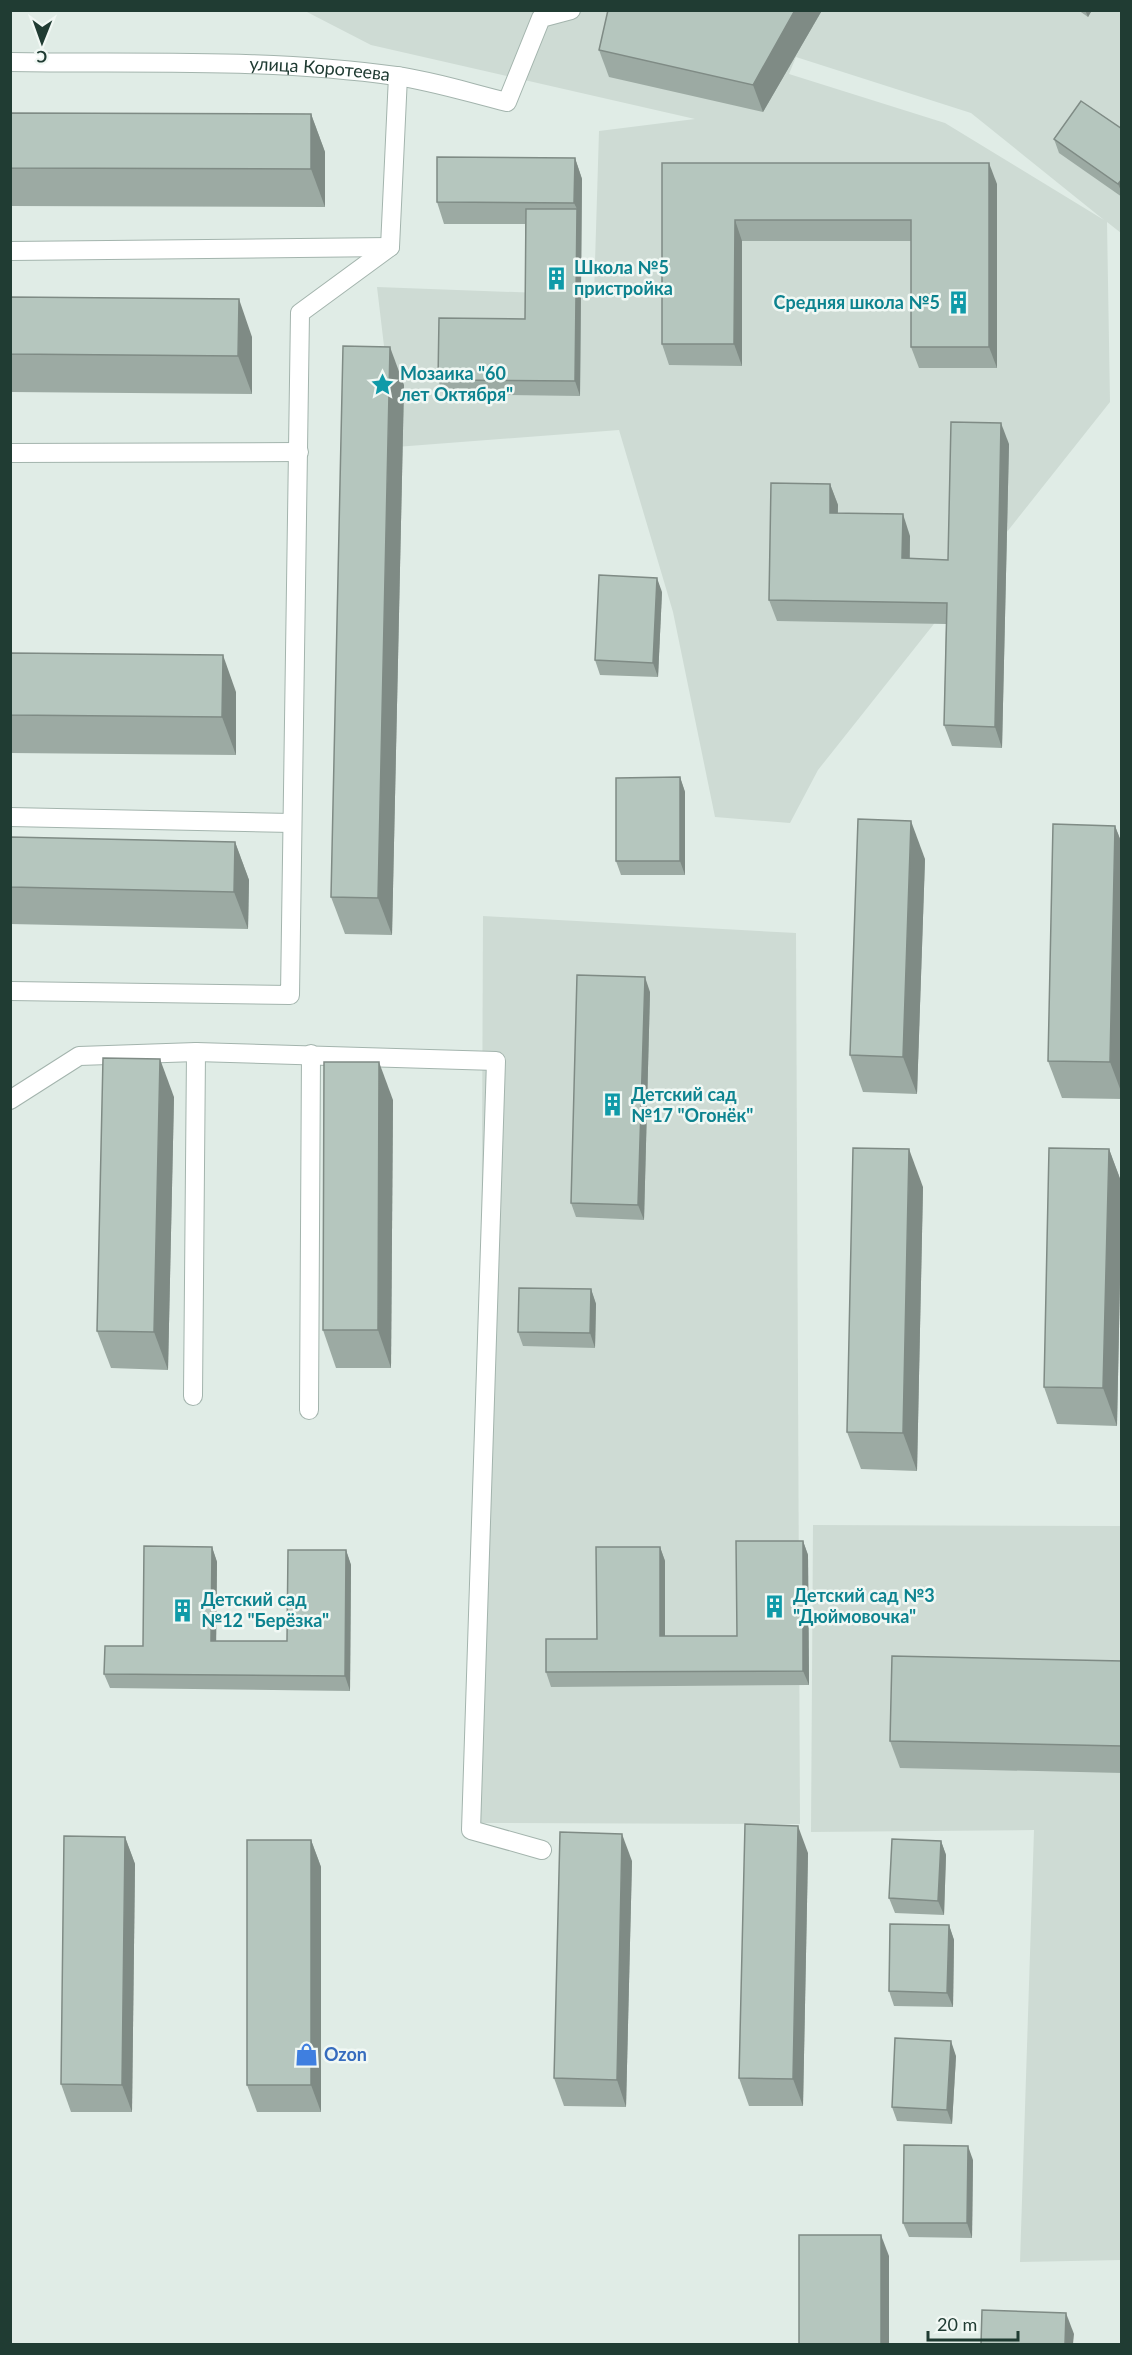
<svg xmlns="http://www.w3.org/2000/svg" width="1132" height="2355" viewBox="0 0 1132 2355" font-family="Lato,sans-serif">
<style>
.built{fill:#cedbd4;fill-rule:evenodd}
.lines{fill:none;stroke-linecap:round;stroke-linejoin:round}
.minor-casing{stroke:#a3b4ad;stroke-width:20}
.minor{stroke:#fff;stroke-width:18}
.wall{fill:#9caaa3}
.shaded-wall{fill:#7f8b85}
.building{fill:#b5c6be;stroke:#7f8b85;stroke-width:1.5}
.labels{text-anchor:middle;stroke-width:5;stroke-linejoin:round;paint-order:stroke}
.street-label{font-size:18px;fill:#203c33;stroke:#f1f8f4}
.culture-label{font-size:18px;font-weight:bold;fill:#0d838f;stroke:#f1f8f4;text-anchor:start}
.shop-label{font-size:18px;font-weight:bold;fill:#366cbe;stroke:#f1f8f4;text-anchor:start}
</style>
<rect width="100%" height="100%" fill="#e0ece6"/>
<!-- built -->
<g class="built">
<path d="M 305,11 L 1121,11 L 1121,233 L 1107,222 L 1110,402 L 818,770 L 790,823 L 715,817 L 673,612 L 619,430 L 396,447 L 377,287 L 594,295 L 599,131 L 695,119 L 371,45 ZM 796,57 L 971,113 L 1104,220 L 945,123 L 789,74 Z"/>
<path d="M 483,916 L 796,933 L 800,1824 L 479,1823 Z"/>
<path d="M 813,1525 L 1121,1526 L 1121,2260 L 1020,2262 L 1034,1830 L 811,1832 Z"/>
</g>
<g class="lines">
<defs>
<g id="minor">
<path id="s1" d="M 10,62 C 139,64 269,58 396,76 C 433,81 470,93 507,102 L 541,18 L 571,10"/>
<path d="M 10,251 L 390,247"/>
<path d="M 10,453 L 299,452"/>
<path d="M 10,817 L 292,823"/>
<path d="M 10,991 L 290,995 L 300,313 L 390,247 L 398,76"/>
<path d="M 10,1100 L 79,1056 L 196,1052 L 496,1061 L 471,1830 L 542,1850"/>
<path d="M 193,1396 L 196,1052"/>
<path d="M 309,1410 L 311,1054"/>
</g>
</defs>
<!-- minor casing -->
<use href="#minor" class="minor-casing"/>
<!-- minor -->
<use href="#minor" class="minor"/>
</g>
<!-- wall -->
<g class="wall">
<path d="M 608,10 L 820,10 L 821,12 L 763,112 L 609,77 L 599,50 Z"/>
<path d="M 1078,10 L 1092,10 L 1088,17 Z"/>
<path d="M 10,113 L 311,114 L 325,152 L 325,207 L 10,206 Z"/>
<path d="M 1122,129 L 1122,197 L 1059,153 L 1054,139 Z"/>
<path d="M 575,158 L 582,179 L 580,396 L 443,394 L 438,380 L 525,319 L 525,224 L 444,224 L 437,202 Z"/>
<path d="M 662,163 L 997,184 L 997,368 L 919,368 L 911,347 L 911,241 L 742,241 L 742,366 L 669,365 L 662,344 Z"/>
<path d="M 10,297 L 252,337 L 252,394 L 10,392 Z"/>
<path d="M 404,385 L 392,935 L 345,934 L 331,897 Z"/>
<path d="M 1009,444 L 1002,748 L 952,746 L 944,725 L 946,624 L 777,621 L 769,600 L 830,484 L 838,505 L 838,513 L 910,536 L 910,559 L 948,560 Z"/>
<path d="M 662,592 L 658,677 L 600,675 L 595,660 Z"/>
<path d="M 10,653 L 236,692 L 236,755 L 10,753 Z"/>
<path d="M 680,777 L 685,792 L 685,875 L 621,875 L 616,861 Z"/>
<path d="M 1115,826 L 1122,844 L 1122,1099 L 1062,1098 L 1048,1061 Z"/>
<path d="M 10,837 L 235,842 L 249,880 L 248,929 L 10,924 Z"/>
<path d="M 925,859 L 917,1094 L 863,1092 L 850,1055 Z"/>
<path d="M 650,992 L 644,1220 L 576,1217 L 571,1203 Z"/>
<path d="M 174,1097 L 168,1370 L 111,1368 L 97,1331 Z"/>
<path d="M 393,1100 L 391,1368 L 336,1368 L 323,1330 Z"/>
<path d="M 1109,1149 L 1122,1184 L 1117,1426 L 1057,1424 L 1044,1387 Z"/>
<path d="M 923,1187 L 917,1471 L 861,1469 L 847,1432 Z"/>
<path d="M 591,1289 L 596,1304 L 595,1348 L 523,1346 L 518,1332 Z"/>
<path d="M 803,1541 L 808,1555 L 809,1685 L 551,1687 L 546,1672 L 597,1639 L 660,1547 L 665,1561 L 665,1636 L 737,1636 Z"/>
<path d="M 212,1547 L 217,1562 L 216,1641 L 287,1641 L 346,1550 L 351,1565 L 350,1691 L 110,1688 L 104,1674 L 143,1646 Z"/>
<path d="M 1122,1661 L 1122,1773 L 900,1768 L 890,1741 Z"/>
<path d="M 125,1837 L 135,1864 L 132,2112 L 71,2112 L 61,2084 Z"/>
<path d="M 311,1840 L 321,1867 L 321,2112 L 257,2112 L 247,2085 Z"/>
<path d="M 941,1841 L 946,1855 L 944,1915 L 895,1913 L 889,1898 Z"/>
<path d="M 808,1853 L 803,2106 L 749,2106 L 739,2078 Z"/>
<path d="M 632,1861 L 626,2107 L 564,2106 L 554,2078 Z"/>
<path d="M 949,1925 L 954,1940 L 953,2007 L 894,2006 L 889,1991 Z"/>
<path d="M 956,2056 L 952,2124 L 897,2121 L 892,2107 Z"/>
<path d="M 973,2160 L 972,2238 L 909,2237 L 903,2223 Z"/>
</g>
<!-- shaded-wall -->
<g class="shaded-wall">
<path d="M 795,10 L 820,10 L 821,12 L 763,112 L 753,85 Z"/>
<path d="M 1085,10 L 1092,10 L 1088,17 Z"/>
<path d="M 311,114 L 325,152 L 325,207 L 311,169 Z"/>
<path d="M 575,158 L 582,179 L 580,396 L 575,381 L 577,209 L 574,203 Z"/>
<path d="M 989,163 L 997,184 L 997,368 L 989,347 Z"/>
<path d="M 1122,179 L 1122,193 L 1118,184 Z"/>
<path d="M 735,220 L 742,241 L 742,366 L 734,344 Z"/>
<path d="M 239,299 L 252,337 L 252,394 L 238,356 Z"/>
<path d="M 390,347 L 404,385 L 392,935 L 378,898 Z"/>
<path d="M 1001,423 L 1009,444 L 1002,748 L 995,727 Z"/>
<path d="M 830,484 L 838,505 L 837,534 L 830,513 Z"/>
<path d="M 903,514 L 910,536 L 909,580 L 902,558 Z"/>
<path d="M 657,578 L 662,592 L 658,677 L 653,663 Z"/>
<path d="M 223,655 L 236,692 L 236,755 L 222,717 Z"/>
<path d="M 680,777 L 685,792 L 685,875 L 680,861 Z"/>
<path d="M 911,821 L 925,859 L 917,1094 L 903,1057 Z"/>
<path d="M 1115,826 L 1122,844 L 1122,1094 L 1110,1062 Z"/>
<path d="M 235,842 L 249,880 L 248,929 L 234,892 Z"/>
<path d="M 645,977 L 650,992 L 644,1220 L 638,1205 Z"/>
<path d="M 160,1059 L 174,1097 L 168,1370 L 154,1332 Z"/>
<path d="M 379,1062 L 393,1100 L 391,1368 L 378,1330 Z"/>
<path d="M 909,1149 L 923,1187 L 917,1471 L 903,1433 Z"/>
<path d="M 1109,1149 L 1122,1184 L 1117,1426 L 1103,1388 Z"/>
<path d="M 591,1289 L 596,1304 L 595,1348 L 590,1333 Z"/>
<path d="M 803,1541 L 808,1555 L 809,1685 L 803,1671 Z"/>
<path d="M 212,1547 L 217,1562 L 216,1655 L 211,1641 Z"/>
<path d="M 660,1547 L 665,1561 L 665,1650 L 660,1636 Z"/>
<path d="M 346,1550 L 351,1565 L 350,1691 L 345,1676 Z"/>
<path d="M 798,1826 L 808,1853 L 803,2106 L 793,2079 Z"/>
<path d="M 622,1834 L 632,1861 L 626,2107 L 617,2080 Z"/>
<path d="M 125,1837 L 135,1864 L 132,2112 L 122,2085 Z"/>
<path d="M 311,1840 L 321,1867 L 321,2112 L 311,2085 Z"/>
<path d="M 941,1841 L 946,1855 L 944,1915 L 938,1901 Z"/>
<path d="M 949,1925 L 954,1940 L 953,2007 L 947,1993 Z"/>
<path d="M 951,2041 L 956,2056 L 952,2124 L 947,2110 Z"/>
<path d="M 968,2146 L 973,2160 L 972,2238 L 967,2223 Z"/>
<path d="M 881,2235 L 889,2256 L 889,2344 L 881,2344 Z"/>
<path d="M 1066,2313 L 1074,2334 L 1073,2344 L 1065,2344 Z"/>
</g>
<!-- building -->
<g class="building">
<path d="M 608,10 L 795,10 L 753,85 L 599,50 Z"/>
<path d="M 1081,101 L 1122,129 L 1122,179 L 1118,184 L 1054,139 Z"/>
<path d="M 10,113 L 311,114 L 311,169 L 10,168 Z"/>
<path d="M 437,157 L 575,158 L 574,203 L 437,202 Z"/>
<path d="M 662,163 L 989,163 L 989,347 L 911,347 L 911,220 L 735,220 L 734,344 L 662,344 Z"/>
<path d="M 526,209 L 577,209 L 575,381 L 438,380 L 439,318 L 525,319 Z"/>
<path d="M 10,297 L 239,299 L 238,356 L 10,354 Z"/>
<path d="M 343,346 L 390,347 L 378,898 L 331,897 Z"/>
<path d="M 951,422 L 1001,423 L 995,727 L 944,725 L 947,603 L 769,600 L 771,483 L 830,484 L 830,513 L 903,514 L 902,558 L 948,560 Z"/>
<path d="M 599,575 L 657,578 L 653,663 L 595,660 Z"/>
<path d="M 10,653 L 223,655 L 222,717 L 10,715 Z"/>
<path d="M 680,777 L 680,861 L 616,861 L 616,778 Z"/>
<path d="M 858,819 L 911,821 L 903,1057 L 850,1055 Z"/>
<path d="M 1053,824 L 1115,826 L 1110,1062 L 1048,1061 Z"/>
<path d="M 10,837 L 235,842 L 234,892 L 10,887 Z"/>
<path d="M 577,975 L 645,977 L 638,1205 L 571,1203 Z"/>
<path d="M 103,1058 L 160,1059 L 154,1332 L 97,1331 Z"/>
<path d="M 324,1062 L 379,1062 L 378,1330 L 323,1330 Z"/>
<path d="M 853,1148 L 909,1149 L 903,1433 L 847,1432 Z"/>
<path d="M 1049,1148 L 1109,1149 L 1103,1388 L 1044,1387 Z"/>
<path d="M 519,1288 L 591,1289 L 590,1333 L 518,1332 Z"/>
<path d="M 736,1541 L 803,1541 L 803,1671 L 546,1672 L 546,1639 L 597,1639 L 596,1547 L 660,1547 L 660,1636 L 737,1636 Z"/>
<path d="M 144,1546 L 212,1547 L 211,1641 L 287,1641 L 288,1550 L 346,1550 L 345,1676 L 104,1674 L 105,1646 L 143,1646 Z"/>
<path d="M 892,1656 L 1122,1661 L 1122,1746 L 890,1741 Z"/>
<path d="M 745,1824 L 798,1826 L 793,2079 L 739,2078 Z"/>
<path d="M 560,1832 L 622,1834 L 617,2080 L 554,2078 Z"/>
<path d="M 64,1836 L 125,1837 L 122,2085 L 61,2084 Z"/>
<path d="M 892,1839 L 941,1841 L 938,1901 L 889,1898 Z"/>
<rect x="247" y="1840" width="64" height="245"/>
<path d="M 890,1924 L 949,1925 L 947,1993 L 889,1991 Z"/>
<path d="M 895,2038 L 951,2041 L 947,2110 L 892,2107 Z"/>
<path d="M 904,2145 L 968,2146 L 967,2223 L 903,2223 Z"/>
<rect x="799" y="2235" width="82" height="109"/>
<path d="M 982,2310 L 1066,2313 L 1065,2344 L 981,2344 Z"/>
</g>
<!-- icons -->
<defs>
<symbol id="building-bare" viewBox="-9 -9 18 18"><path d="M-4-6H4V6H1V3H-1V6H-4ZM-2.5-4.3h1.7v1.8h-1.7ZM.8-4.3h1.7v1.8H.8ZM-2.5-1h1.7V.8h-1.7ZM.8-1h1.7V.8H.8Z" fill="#0f9aa8" stroke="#f1f8f4" stroke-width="2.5" paint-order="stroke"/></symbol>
<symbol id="sight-bare" viewBox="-9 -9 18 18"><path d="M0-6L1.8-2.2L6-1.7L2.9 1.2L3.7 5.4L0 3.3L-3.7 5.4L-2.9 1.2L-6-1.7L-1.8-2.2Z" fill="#0f9aa8" stroke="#f1f8f4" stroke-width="2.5" paint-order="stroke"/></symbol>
<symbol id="shop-bare" viewBox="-9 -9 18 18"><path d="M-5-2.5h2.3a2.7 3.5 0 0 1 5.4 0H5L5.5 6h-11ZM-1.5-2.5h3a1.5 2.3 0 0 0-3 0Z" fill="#3f7fe0" stroke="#f1f8f4" stroke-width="2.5" paint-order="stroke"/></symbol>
</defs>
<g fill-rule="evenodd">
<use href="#building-bare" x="540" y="262" width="33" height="33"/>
<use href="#building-bare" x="942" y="286" width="33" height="33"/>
<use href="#sight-bare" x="366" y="368" width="33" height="33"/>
<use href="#building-bare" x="596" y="1088" width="33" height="33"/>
<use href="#building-bare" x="758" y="1590" width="33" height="33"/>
<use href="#building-bare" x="166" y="1594" width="33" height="33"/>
<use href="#shop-bare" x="290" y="2038" width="33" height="33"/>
</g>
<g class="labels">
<!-- street labels -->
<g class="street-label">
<text dy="6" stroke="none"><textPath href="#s1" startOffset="310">улица Коротеева</textPath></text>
</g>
<!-- culture labels -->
<g class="culture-label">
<text x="574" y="274">Школа №5<tspan x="574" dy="21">пристройка</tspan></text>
<text x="940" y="309" text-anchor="end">Средняя школа №5</text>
<text x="400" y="380">Мозаика "60<tspan x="400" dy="21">лет Октября"</tspan></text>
<text x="631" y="1101">Детский сад<tspan x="631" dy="21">№17 "Огонёк"</tspan></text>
<text x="793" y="1602">Детский сад №3<tspan x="793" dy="21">"Дюймовочка"</tspan></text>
<text x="201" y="1606">Детский сад<tspan x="201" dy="21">№12 "Берёзка"</tspan></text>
</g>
<!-- shop labels -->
<g class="shop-label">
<text x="324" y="2061">Ozon</text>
</g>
</g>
<!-- border -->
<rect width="1132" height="2355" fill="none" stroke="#203c33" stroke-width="24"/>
<!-- north arrow -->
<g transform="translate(42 42) rotate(181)" stroke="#f1f8f4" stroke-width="4.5" paint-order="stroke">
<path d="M0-4.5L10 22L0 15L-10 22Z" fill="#203c33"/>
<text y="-9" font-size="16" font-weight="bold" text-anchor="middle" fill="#203c33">С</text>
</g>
<!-- scale -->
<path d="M928 2331v9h90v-9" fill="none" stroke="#203c33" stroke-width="3"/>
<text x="937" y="2331" font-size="18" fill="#203c33" stroke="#f1f8f4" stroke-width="4.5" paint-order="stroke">20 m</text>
</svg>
